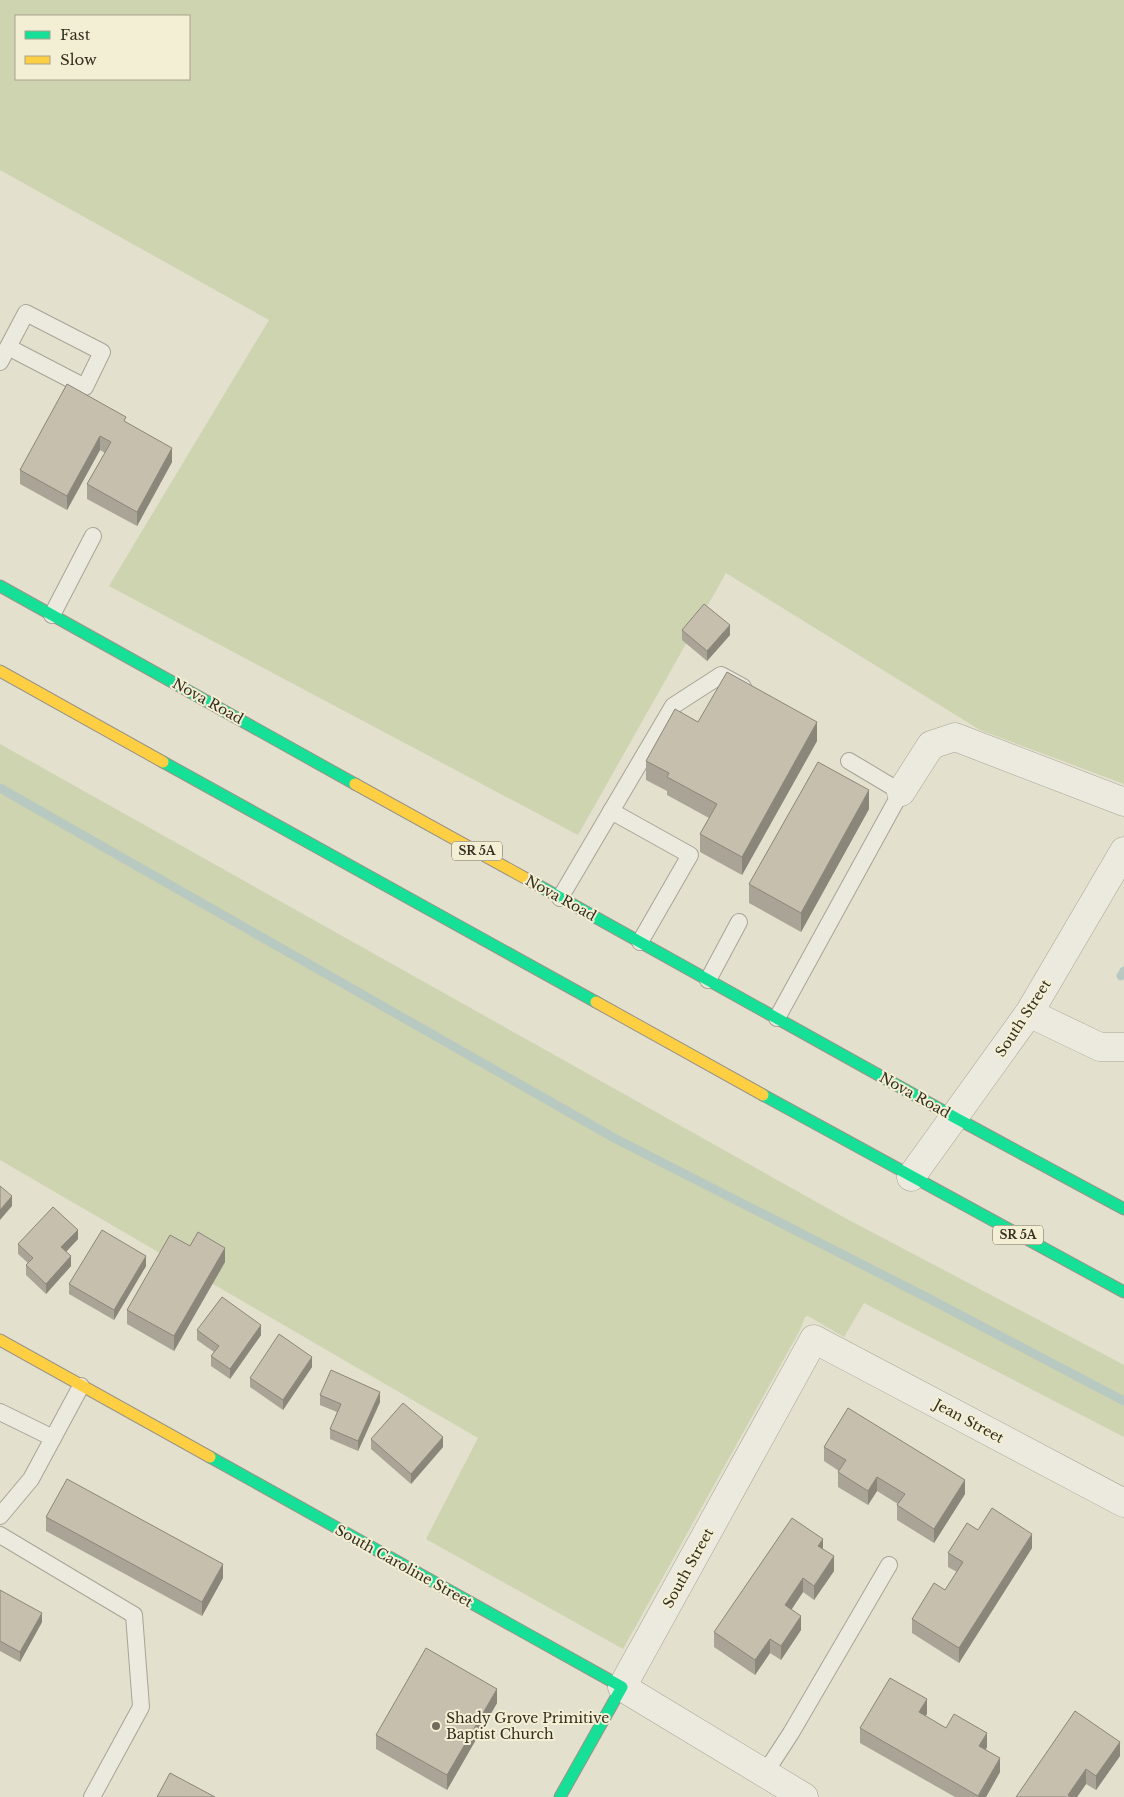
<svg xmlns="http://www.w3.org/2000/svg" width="1124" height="1797" viewBox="0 0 1124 1797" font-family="'Libre Baskerville',serif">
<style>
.green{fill:#ced3b0;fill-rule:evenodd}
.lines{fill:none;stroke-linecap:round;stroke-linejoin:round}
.stream{stroke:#b8c9c1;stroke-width:9}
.lane-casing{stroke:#a8a496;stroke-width:18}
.street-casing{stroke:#a8a496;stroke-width:29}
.fast-casing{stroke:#989486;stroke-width:13}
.slow-casing{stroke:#989486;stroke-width:13}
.lane{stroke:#ece9de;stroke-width:16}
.street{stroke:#ece9de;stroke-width:28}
.fast{stroke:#16e098;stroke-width:11}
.slow{stroke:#ffcf43;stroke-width:11}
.wall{fill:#aaa496}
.shaded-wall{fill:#8b867a}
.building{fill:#c6bfae;stroke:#8b867a}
.poi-dot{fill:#736c5c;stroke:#f3efd4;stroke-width:2}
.labels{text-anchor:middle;stroke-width:4;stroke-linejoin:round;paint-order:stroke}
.shield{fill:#f3efd4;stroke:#6f6855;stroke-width:1}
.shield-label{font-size:12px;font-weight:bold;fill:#362e1f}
.street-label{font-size:14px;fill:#362e1f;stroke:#f3efd4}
.poi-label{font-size:14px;fill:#362e1f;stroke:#f3efd4;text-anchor:start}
</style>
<rect width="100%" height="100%" fill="#e3e0cd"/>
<!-- green -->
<g class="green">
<path d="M 0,0 L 1124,0 L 1124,784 L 980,730 L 726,573 L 578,835 L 109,586 L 269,320 L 0,170 ZM 16,16 L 189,16 L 189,79 L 16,79 Z"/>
<path d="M 0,744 L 845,1218 L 1124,1365 L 1124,1437 L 864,1303 L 844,1337 L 808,1316 L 805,1317 L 800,1330 L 623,1649 L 426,1539 L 478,1438 L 0,1160 Z"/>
</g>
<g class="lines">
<!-- stream -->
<g class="stream">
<path d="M 0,788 L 616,1139 L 926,1297 L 1124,1401"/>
<path d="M 1121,976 L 1124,971"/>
</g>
<defs>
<g id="lane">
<path d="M 0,362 L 26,313 L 102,352 L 85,387 L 8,347"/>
<path d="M 52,615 L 93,536"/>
<path d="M 611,811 L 690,855 L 640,942"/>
<path d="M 560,898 L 673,706 L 721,675 L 743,687"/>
<path d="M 708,980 L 739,922"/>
<path d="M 777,1018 L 901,792 L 849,761"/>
<path d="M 0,1412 L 53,1438"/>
<path d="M 0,1516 L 31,1479 L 81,1386"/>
<path d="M 0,1535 L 134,1615 L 141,1707 L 92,1797"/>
<path d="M 765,1773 L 791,1733 L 889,1565"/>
</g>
<g id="street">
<path d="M 901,792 L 931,745 L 955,737 L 1124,802"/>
<path d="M 1029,1013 L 1100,1047 L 1124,1047"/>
<path d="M 911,1177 L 1029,1013 L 1124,851"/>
<path d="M 804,1797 L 622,1687 L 814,1339 L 1124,1503"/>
</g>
<g id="fast">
<path d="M 0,586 L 355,784"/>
<path d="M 163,762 L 596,1002"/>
<path d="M 534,883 L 954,1117 L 1124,1209"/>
<path d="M 763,1095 L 1124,1292"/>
<path d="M 210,1457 L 622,1687 L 560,1797"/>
</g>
<g id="slow">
<path d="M 0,671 L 163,762"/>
<path d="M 355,784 L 534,883"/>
<path d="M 596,1002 L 763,1095"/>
<path d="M 0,1340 L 210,1457"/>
</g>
</defs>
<!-- lane casing -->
<use href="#lane" class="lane-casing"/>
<!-- street casing -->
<use href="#street" class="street-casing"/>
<!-- fast casing -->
<use href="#fast" class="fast-casing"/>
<!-- slow casing -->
<use href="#slow" class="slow-casing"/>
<!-- lane -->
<use href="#lane" class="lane"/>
<!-- street -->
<use href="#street" class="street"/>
<!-- fast -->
<use href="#fast" class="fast"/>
<!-- slow -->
<use href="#slow" class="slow"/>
</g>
<!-- wall -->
<g class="wall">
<path d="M 126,422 L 172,462 L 137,526 L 87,499 L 87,484 L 105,453 L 100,450 L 67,510 L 20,484 L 20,470 Z"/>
<path d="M 682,630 L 730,635 L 707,661 L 682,640 Z"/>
<path d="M 698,722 L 817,741 L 742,875 L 700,852 L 700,834 L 709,818 L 667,795 L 667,791 L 646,780 L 646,761 Z"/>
<path d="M 869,809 L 801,932 L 749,903 L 749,884 Z"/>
<path d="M 78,1239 L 66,1252 L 71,1266 L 46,1294 L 26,1275 L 26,1265 L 28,1263 L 18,1254 L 18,1244 Z"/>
<path d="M 190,1246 L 225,1262 L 174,1351 L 127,1324 L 127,1310 Z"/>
<path d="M 146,1266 L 114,1320 L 69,1294 L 69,1284 Z"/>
<path d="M 197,1330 L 261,1335 L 230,1379 L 211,1366 L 211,1356 L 214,1352 L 197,1340 Z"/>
<path d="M 312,1367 L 283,1410 L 250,1387 L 250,1378 Z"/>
<path d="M 320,1395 L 380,1402 L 358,1451 L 330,1439 L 330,1429 L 337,1412 L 320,1405 Z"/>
<path d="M 371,1439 L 443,1447 L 411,1484 L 371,1449 Z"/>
<path d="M 824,1447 L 965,1494 L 934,1543 L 897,1520 L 897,1505 L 898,1504 L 877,1491 L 868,1505 L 838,1487 L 838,1472 L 839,1471 L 824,1461 Z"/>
<path d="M 46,1517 L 223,1578 L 202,1616 L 46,1531 Z"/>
<path d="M 978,1530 L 1032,1548 L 959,1663 L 912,1633 L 912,1619 L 945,1590 L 957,1572 L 948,1567 L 948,1553 Z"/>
<path d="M 823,1549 L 834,1571 L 814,1600 L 803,1592 L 792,1609 L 801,1630 L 781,1660 L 770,1653 L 755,1675 L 714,1647 L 714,1632 Z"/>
<path d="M 0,1590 L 42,1622 L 20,1662 L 0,1651 Z"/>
<path d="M 497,1703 L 447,1790 L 376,1749 L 376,1735 Z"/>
<path d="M 927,1714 L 925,1716 L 946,1728 L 987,1747 L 986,1749 L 1000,1772 L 986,1797 L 955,1797 L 860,1743 L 860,1728 Z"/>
<path d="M 1120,1756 L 1096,1790 L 1086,1784 L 1077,1797 L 1016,1797 Z"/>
</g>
<!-- shaded-wall -->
<g class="shaded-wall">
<path d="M 100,436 L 100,450 L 67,510 L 67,496 Z"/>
<path d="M 172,448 L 172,462 L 137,526 L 137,512 Z"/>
<path d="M 730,625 L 730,635 L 707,661 L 707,651 Z"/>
<path d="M 817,722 L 817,741 L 742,875 L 742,857 Z"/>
<path d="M 869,790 L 869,809 L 801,932 L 801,913 Z"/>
<path d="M 12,1196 L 12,1206 L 0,1220 L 0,1210 Z"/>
<path d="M 78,1230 L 78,1239 L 61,1257 L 61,1247 Z"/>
<path d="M 225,1248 L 225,1262 L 174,1351 L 174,1336 Z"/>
<path d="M 71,1256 L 71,1266 L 46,1294 L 46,1284 Z"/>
<path d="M 146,1256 L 146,1266 L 114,1320 L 114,1310 Z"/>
<path d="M 261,1325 L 261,1335 L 230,1379 L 230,1369 Z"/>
<path d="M 312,1357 L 312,1367 L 283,1410 L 283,1400 Z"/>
<path d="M 380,1392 L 380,1402 L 358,1451 L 358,1441 Z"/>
<path d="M 443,1437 L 443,1447 L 411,1484 L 411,1474 Z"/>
<path d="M 877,1477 L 877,1491 L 868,1505 L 868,1491 Z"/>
<path d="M 965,1480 L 965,1494 L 934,1543 L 934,1529 Z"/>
<path d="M 1032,1534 L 1032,1548 L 959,1663 L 959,1648 Z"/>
<path d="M 823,1539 L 823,1553 L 818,1546 Z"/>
<path d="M 834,1556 L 834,1571 L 814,1600 L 814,1586 Z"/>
<path d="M 223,1564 L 223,1578 L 202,1616 L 202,1602 Z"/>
<path d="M 803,1578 L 803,1592 L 785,1619 L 785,1605 Z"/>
<path d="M 42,1613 L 42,1622 L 20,1662 L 20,1652 Z"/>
<path d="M 801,1616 L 801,1630 L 781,1660 L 781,1646 Z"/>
<path d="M 770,1639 L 770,1653 L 755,1675 L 755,1660 Z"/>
<path d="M 497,1689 L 497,1703 L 447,1790 L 447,1775 Z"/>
<path d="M 927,1699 L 927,1714 L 919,1726 L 919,1712 Z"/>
<path d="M 987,1733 L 987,1747 L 979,1760 L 979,1746 Z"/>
<path d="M 1120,1742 L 1120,1756 L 1096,1790 L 1096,1776 Z"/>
<path d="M 1000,1758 L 1000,1772 L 986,1797 L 978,1797 Z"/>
<path d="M 1086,1769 L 1086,1784 L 1077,1797 L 1068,1797 L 1068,1795 Z"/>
</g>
<!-- building -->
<g class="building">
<path d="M 67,384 L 126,417 L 124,421 L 172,448 L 137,512 L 87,484 L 111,442 L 100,436 L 67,496 L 20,470 Z"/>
<path d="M 704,604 L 730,625 L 707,651 L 682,630 Z"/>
<path d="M 727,672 L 817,722 L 742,857 L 700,834 L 717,804 L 667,777 L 669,773 L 646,761 L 675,709 L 698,722 Z"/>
<path d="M 818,762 L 869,790 L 801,913 L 749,884 Z"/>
<path d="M 0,1186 L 12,1196 L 0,1210 Z"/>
<path d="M 53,1207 L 78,1230 L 61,1247 L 71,1256 L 46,1284 L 26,1265 L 33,1258 L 18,1244 Z"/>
<path d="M 102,1230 L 146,1256 L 114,1310 L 69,1284 Z"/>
<path d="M 198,1232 L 225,1248 L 174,1336 L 127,1310 L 170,1235 L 190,1246 Z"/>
<path d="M 222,1297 L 261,1325 L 230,1369 L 211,1356 L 219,1346 L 197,1330 Z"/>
<path d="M 279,1334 L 312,1357 L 283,1400 L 250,1378 Z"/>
<path d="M 331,1370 L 380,1392 L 358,1441 L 330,1429 L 341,1404 L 320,1395 Z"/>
<path d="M 403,1403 L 443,1437 L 411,1474 L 371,1439 Z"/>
<path d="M 848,1408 L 965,1480 L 934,1529 L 897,1505 L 905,1494 L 877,1477 L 868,1491 L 838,1472 L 846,1460 L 824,1447 Z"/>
<path d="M 67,1479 L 223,1564 L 202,1602 L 46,1517 Z"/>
<path d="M 992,1508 L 1032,1534 L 959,1648 L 912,1619 L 934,1583 L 945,1590 L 963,1562 L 948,1553 L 967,1523 L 978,1530 Z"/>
<path d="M 792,1518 L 823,1539 L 818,1546 L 834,1556 L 814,1586 L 803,1578 L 785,1605 L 801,1616 L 781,1646 L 770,1639 L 755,1660 L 714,1632 Z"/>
<path d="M 0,1590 L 42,1613 L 20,1652 L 0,1641 Z"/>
<path d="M 426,1648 L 497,1689 L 447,1775 L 376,1735 Z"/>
<path d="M 890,1678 L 927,1699 L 919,1712 L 946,1728 L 954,1714 L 987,1733 L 979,1746 L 1000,1758 L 978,1796 L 860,1728 Z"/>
<path d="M 1075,1711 L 1120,1742 L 1096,1776 L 1086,1769 L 1068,1795 L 1071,1797 L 1016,1797 Z"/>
<path d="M 170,1773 L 215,1797 L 157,1797 Z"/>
</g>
<!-- markers -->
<circle class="poi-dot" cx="436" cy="1726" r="5"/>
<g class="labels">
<!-- shield labels -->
<g class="shield">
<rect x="452" y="841.5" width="50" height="19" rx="4"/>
<rect x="993" y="1225.5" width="50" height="19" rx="4"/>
</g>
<g class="shield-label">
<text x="477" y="855">SR 5A</text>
<text x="1018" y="1239">SR 5A</text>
</g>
<!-- street labels -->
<g class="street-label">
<text transform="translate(208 701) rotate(29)" y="5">Nova Road</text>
<text transform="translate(561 898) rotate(29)" y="5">Nova Road</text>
<text transform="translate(1023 1018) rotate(-57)" y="5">South Street</text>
<text transform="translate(915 1095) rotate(29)" y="5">Nova Road</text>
<text transform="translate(969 1421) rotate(28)" y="5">Jean Street</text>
<text transform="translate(404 1566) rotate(29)" y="5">South Caroline Street</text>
<text transform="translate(688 1568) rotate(-61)" y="5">South Street</text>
</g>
<!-- poi labels -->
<g class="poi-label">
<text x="446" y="1723">Shady Grove Primitive<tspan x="446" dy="16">Baptist Church</tspan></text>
</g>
</g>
<!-- legend -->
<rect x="15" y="15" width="175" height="65" fill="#f3efd4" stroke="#a7a28c"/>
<rect x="25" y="31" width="25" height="8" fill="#16e098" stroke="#a7a28c"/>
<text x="60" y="40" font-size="15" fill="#362e1f">Fast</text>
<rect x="25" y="56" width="25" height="8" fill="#ffcf43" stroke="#a7a28c"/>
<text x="60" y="65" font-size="15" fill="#362e1f">Slow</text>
</svg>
